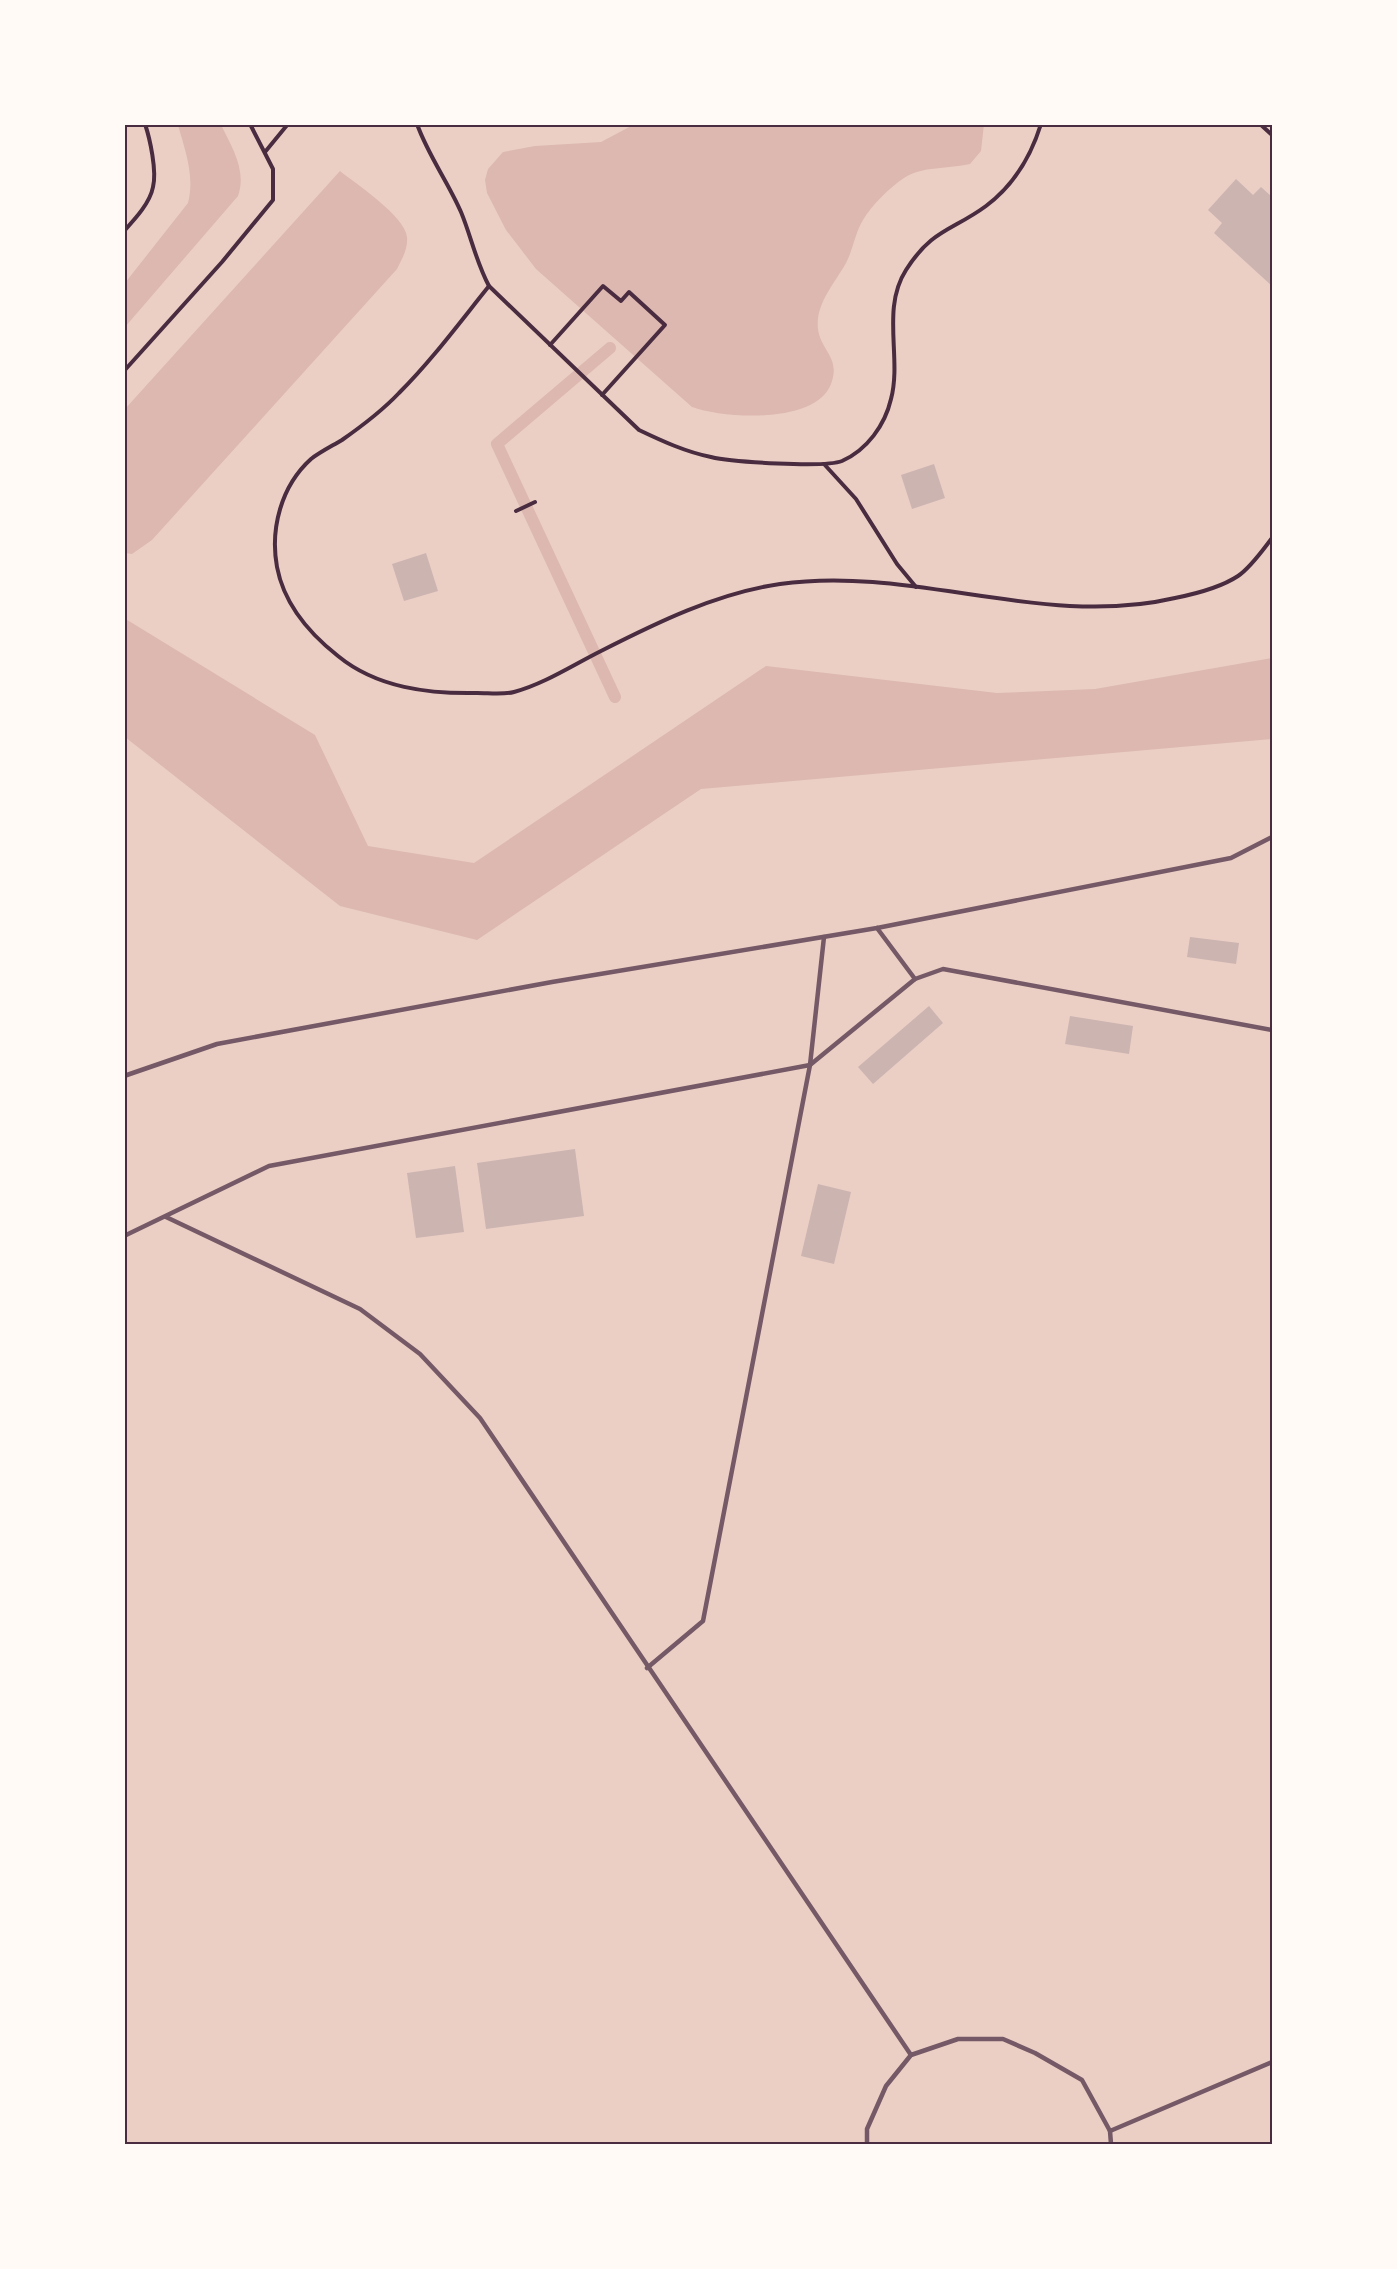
<svg xmlns="http://www.w3.org/2000/svg" width="1397" height="2269" viewBox="0 0 1397 2269" font-family="'Sofia Sans Condensed',sans-serif">
<style>
.green{fill:#ebcfc5}
.water{fill:#dcb8b0}
.lines{fill:none;stroke-linecap:round;stroke-linejoin:round}
.stream{stroke:#dcb8b0;stroke-width:12}
.building{fill:#ccb4b1}
.path{stroke:#4a2c40;stroke-width:4}
.service{stroke:#755966;stroke-width:4.5}
.neatline{fill:none;stroke:#4a2c40;stroke-width:2}
</style>
<rect width="100%" height="100%" fill="#f7e1d7"/>
<!-- green -->
<rect class="green" x="125" y="125" width="1147" height="2019"/>
<!-- water -->
<g class="water">
<path d="M 984,124 L 981,151 L 970,164 C 950,169 921,166 904,178 C 889,188 872,205 863,220 C 855,233 853,250 846,263 C 835,283 815,304 818,329 C 821,351 841,358 831,384 C 816,424 725,419 692,407 L 536,269 L 506,230 L 487,193 L 485,180 L 488,169 L 503,152 L 535,146 L 601,142 L 633,125 Z"/>
<path d="M 178,125 L 221,125 C 232,147 247,171 238,196 L 125,327 L 125,283 L 188,203 C 195,176 185,150 178,125 Z"/>
<path d="M 340,171 C 356,184 405,216 407,237 C 408,249 402,259 397,269 L 152,540 L 132,554 L 125,553 L 125,409 Z"/>
<path d="M 124,618 L 315,735 L 368,846 L 474,863 L 766,666 L 997,693 L 1095,689 L 1272,658 L 1272,739 L 701,789 L 477,940 L 340,906 L 125,737 Z"/>
</g>
<g class="lines">
<!-- stream -->
<path class="stream" d="M 610,348 L 497,444 L 615,697"/>
</g>
<!-- building -->
<g class="building">
<path d="M 1236,179 L 1253,195 L 1261,187 L 1272,197 L 1272,286 L 1214,233 L 1222,223 L 1208,210 Z"/>
<path d="M 934,464 L 945,498 L 912,509 L 901,475 Z"/>
<path d="M 426,553 L 438,591 L 404,601 L 392,564 Z"/>
<path d="M 1190,937 L 1239,943 L 1236,964 L 1187,957 Z"/>
<path d="M 929,1006 L 943,1023 L 873,1084 L 858,1067 Z"/>
<path d="M 1070,1016 L 1133,1026 L 1129,1054 L 1065,1044 Z"/>
<path d="M 575,1149 L 584,1216 L 486,1229 L 477,1163 Z"/>
<path d="M 455,1166 L 464,1232 L 416,1238 L 407,1173 Z"/>
<path d="M 818,1184 L 851,1192 L 834,1264 L 801,1256 Z"/>
</g>
<g class="lines">
<!-- path -->
<g class="path">
<path d="M 417,124 C 428,155 448,182 461,212 C 471,236 476,262 489,286 L 639,430 C 662,441 686,452 711,457 C 731,462 825,468 842,461 C 867,450 885,425 891,399 C 902,358 881,309 906,270 C 932,229 952,231 986,206 C 1013,186 1031,156 1041,124"/>
<path d="M 1260,124 L 1272,135"/>
<path d="M 265,152 L 288,124"/>
<path d="M 124,231 C 135,219 150,203 153,187 C 157,171 150,139 145,124"/>
<path d="M 489,286 C 460,322 432,360 399,393 C 382,411 362,426 342,440 C 332,446 320,452 311,459 C 281,486 270,529 277,567 C 284,604 310,634 338,656 C 377,688 429,694 477,693 C 489,693 503,695 514,692 C 544,684 573,665 601,651 C 656,623 717,593 780,584 C 913,565 1043,629 1175,598 C 1195,594 1220,588 1238,576 C 1251,567 1262,551 1272,538"/>
<path d="M 550,345 L 603,286 L 621,301 L 629,292 L 665,325 L 602,395"/>
<path d="M 124,371 L 222,262 L 273,200 L 273,169 L 250,124"/>
<path d="M 824,464 L 856,499 L 897,564 L 916,587"/>
<path d="M 516,511 L 535,502"/>
</g>
<!-- service -->
<g class="service">
<path d="M 877,928 L 915,979"/>
<path d="M 124,1076 L 217,1044 L 552,982 L 877,928 L 1231,858 L 1272,837"/>
<path d="M 166,1217 L 360,1309 L 420,1354 L 480,1418 L 911,2055"/>
<path d="M 124,1236 L 269,1166 L 810,1065 L 915,979 L 943,969 L 1272,1030"/>
<path d="M 647,1668 L 703,1621 L 810,1065 L 824,937"/>
<path d="M 1110,2131 L 1272,2062"/>
<path d="M 867,2144 L 867,2129 L 886,2086 L 911,2055 L 958,2039 L 1003,2039 L 1035,2053 L 1082,2080 L 1110,2131 L 1111,2144"/>
</g>
</g>
<!-- border -->
<rect width="1397" height="2269" fill="none" stroke="#fffaf5" stroke-width="252"/>
<rect x="126" y="126" width="1145" height="2017" class="neatline"/>
</svg>
